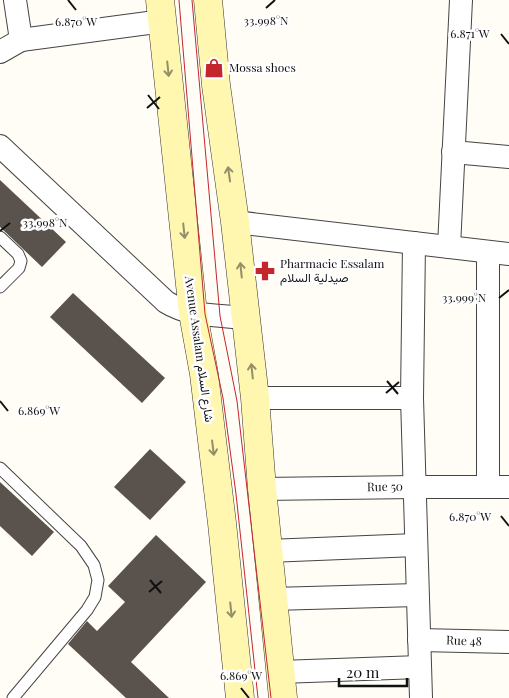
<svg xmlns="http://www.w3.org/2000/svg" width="509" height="698" viewBox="0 0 509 698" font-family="'Playfair Display',Vazirmatn,serif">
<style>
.building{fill:#5a524d}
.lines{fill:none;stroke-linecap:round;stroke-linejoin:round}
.service-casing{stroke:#444;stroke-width:13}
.minor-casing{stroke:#444;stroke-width:24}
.secondary-casing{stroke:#333;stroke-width:29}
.service{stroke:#fff;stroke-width:11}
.minor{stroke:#fff;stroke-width:22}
.secondary{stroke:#fff6b0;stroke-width:28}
.tram{stroke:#c4262e;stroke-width:1}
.oneway{stroke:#948f68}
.ticks{fill:none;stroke:#111;stroke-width:2}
.labels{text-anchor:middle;stroke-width:5;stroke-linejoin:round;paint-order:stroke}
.poi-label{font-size:12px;fill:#111;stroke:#fff;text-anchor:start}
.street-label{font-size:12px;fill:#111;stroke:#fff}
.ticks-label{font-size:12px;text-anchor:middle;fill:#111;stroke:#fff;stroke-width:5;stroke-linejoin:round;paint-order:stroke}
</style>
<rect width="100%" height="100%" fill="#fffdf5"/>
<!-- building -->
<g class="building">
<path d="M 0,180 L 66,242 L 42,267 L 0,227 Z"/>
<path d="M 73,293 L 165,378 L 142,403 L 50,317 Z"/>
<path d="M 150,449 L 186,482 L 150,520 L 114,487 Z"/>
<path d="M 0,482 L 54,532 L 32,556 L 0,526 Z"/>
<path d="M 156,535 L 206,582 L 131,662 L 169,698 L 126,698 L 68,644 L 87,621 L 97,631 L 125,602 L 108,586 Z"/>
</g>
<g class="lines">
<defs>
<g id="service">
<path d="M 0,237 L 18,254 L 21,261 L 19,268 L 0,287"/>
<path d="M 0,468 L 81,546 L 94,565 L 98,580 L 95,597 L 87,610 L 13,698"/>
</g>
<g id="minor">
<path d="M 21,40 L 163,21"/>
<path d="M 0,52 L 21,40 L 15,0"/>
<path d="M 0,146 L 166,302 C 190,317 219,315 246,318"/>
<path d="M 453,152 L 509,157"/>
<path d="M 235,222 L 509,254"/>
<path d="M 414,243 L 412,398 L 421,698"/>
<path d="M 449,247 L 461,0"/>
<path d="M 488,252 L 488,487"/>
<path d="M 255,398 L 412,398"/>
<path d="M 262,489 L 415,487 L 509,487"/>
<path d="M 268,551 L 416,545"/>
<path d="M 272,599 L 417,595"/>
<path d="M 419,640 L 509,642"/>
<path d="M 280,672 L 420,667"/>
</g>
<g id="secondary">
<path d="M 160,0 L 193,313 L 204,374 L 222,523 L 240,698"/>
<path d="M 208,0 L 216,85 L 235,222 L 255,398 L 262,489 L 283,698"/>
</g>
</defs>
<!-- service casing -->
<use href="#service" class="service-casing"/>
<!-- minor casing -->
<use href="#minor" class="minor-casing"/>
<!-- secondary casing -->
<use href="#secondary" class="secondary-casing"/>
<!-- service -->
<use href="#service" class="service"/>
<!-- minor -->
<use href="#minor" class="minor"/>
<!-- secondary -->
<use href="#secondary" class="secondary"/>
<!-- tram -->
<g class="tram">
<path d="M 179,0 L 205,314 L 223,398 L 236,494 L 258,698"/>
<path d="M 192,0 L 220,316 L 237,401 L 271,698"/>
</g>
</g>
<!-- one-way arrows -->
<defs><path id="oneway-shaft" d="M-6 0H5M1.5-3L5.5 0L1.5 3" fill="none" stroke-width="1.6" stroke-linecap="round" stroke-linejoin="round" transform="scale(1.25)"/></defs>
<g class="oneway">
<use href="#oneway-shaft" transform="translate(168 69) rotate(84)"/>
<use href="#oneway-shaft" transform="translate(229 174) rotate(-98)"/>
<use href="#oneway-shaft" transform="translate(184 231) rotate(84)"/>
<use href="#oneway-shaft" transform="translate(241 270) rotate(-96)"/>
<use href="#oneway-shaft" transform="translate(252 371) rotate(-96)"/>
<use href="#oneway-shaft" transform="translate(213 448) rotate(83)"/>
<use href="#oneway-shaft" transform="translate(231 610) rotate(84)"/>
</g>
<!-- ticks -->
<path class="ticks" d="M 68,0 L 76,10M 266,8 L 275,0M 501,34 L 509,44M 148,95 L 159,109M 147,108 L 160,97M 0,231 L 10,223M 499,298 L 509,290M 387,381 L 398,394M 386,393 L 399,382M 0,401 L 8,411M 501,516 L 509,526M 150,580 L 161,593M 149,592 L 162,581M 241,688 L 249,698"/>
<!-- icons -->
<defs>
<symbol id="shop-bare" viewBox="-9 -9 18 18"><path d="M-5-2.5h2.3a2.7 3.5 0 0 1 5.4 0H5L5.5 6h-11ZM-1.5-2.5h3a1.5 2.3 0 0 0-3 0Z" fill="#c4262e" stroke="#fff" stroke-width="2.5" paint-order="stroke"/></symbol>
<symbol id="pharmacy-bare" viewBox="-9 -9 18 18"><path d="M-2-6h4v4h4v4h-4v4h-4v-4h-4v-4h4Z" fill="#c4262e" stroke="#fff" stroke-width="2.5" paint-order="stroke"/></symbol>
</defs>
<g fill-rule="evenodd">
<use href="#shop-bare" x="200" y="54" width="28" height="28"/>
<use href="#pharmacy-bare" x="251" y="257" width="28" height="28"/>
</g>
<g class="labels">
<!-- poi labels -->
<g class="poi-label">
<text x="229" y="72">Mossa shoes</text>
<text x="280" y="268">Pharmacie Essalam<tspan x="280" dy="14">صيدلية السلام</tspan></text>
</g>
<!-- street labels -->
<g class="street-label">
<text transform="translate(199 349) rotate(82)" y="4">Avenue Assalam شارع السلام</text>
<text transform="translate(385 487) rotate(-1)" y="4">Rue 50</text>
<text transform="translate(464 641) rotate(2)" y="4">Rue 48</text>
</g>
</g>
<g class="ticks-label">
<text x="266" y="25">33.998°N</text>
<text x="76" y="26">6.870°W</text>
<text x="470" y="38">6.871°W</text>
<text x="45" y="227">33.998°N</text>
<text x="464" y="302">33.999°N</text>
<text x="39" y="415">6.869°W</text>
<text x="470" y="521">6.870°W</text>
<text x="241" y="680">6.869°W</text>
</g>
<!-- scale -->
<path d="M339 678v8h68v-8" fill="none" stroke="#111111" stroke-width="2.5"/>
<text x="346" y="678" font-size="15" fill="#111111" stroke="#ffffff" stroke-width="4" paint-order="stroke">20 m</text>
</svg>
